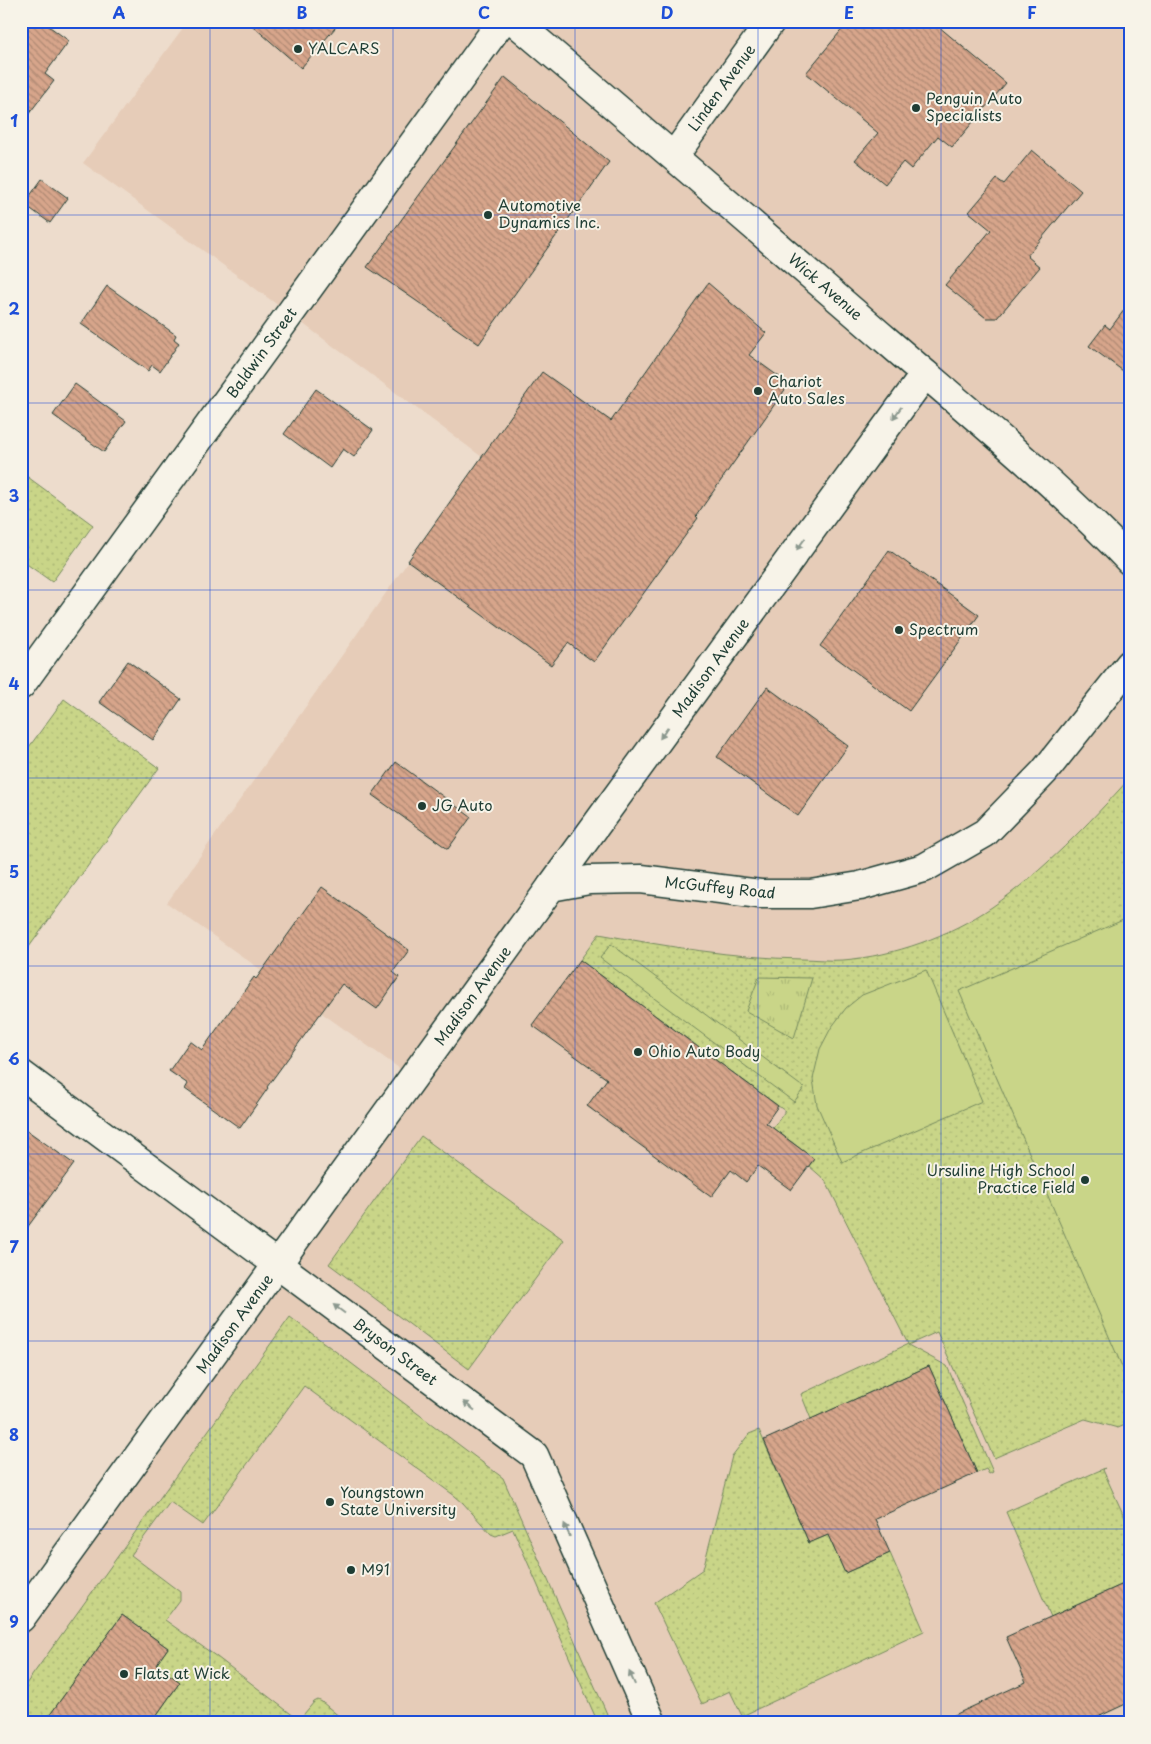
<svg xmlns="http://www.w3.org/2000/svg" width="1151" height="1744" viewBox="0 0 1151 1744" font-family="'Playpen Sans',sans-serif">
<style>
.built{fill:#e6ccb8}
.grass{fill:url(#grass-dots);stroke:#74895e}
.park{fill:url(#park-tufts);stroke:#74895e}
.pitch{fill:#c9d588;stroke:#74895e}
.building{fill:url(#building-back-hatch);stroke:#1f3d34}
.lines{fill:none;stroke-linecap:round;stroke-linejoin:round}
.minor-casing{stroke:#1f3d34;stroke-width:31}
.tertiary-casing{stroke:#1f3d34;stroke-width:31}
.minor{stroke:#f7f3e8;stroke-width:28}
.tertiary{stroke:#f7f3e8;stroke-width:28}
.oneway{fill:#8b988e}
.grid{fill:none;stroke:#1d4ed8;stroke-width:1;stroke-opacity:0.55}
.poi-dot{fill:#1f3d34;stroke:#f7f3e8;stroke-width:2}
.labels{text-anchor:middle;stroke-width:4;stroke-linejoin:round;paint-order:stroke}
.poi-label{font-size:15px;fill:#1f3d34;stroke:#f7f3e8;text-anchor:start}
.street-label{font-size:15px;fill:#1f3d34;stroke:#f7f3e8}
.neatline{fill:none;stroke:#1d4ed8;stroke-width:2}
.grid-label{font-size:16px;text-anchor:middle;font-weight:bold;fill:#1d4ed8}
</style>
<defs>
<pattern id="grass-dots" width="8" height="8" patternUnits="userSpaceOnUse" patternTransform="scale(1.25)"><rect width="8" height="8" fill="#c9d588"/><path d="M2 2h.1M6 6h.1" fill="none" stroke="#acb876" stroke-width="1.8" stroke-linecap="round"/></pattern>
<pattern id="park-tufts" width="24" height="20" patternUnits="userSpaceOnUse" patternTransform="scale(1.25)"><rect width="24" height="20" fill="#c9d588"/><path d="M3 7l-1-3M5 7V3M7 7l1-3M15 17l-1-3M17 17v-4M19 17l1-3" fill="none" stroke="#acb876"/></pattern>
<pattern id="building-back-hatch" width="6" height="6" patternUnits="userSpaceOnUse" patternTransform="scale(1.25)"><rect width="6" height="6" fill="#d7a58b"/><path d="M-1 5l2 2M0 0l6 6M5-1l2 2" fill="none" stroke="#ae8872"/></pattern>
</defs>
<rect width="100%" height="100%" fill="#eddccc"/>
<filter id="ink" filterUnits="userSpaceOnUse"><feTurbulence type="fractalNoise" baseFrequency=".02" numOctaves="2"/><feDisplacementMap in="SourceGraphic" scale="10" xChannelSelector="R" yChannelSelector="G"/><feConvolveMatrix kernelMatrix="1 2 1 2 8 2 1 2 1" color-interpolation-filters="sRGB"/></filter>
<g filter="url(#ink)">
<!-- built -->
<path class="built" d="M 188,21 L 1124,21 L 1130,26 L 1130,1723 L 21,1723 L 21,1618 L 413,1078 L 167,903 L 482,457 L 290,314 L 83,163 Z"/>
<!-- grass -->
<g class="grass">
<path d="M 21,472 L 93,525 L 52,582 L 21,560 Z"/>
<path d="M 64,699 L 159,768 L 21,958 L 21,758 Z"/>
<path d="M 1130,778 L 1130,1423 L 1118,1428 L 1085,1419 L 994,1458 L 937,1332 L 908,1345 L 947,1366 L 993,1472 L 989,1474 L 986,1469 L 977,1473 L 929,1366 L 811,1419 L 801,1394 L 908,1344 L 825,1180 L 809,1166 L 814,1159 L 773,1128 L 785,1111 L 580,960 L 599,934 C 666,946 733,958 802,959 C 815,959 830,961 843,960 C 895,956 949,936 992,907 C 1043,872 1088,824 1130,778 Z"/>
<path d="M 421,1136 L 564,1240 L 469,1369 L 329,1264 Z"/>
<path d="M 290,1317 L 503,1478 L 611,1723 L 598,1723 L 513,1529 L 496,1536 L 491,1534 L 463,1503 L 455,1496 L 304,1386 L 203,1525 L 170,1502 L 131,1555 L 180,1592 L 180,1600 L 165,1620 L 217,1657 L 299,1720 L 314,1702 L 318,1700 L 322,1702 L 347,1723 L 151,1723 L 180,1682 L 156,1665 L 168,1648 L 122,1615 L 44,1723 L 21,1723 L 21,1691 Z"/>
<path d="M 759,1430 L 809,1543 L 828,1535 L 845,1573 L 890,1553 L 924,1631 L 742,1716 L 730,1691 L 702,1704 L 654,1603 L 703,1569 L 732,1456 L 749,1434 Z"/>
<path d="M 1105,1468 L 1103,1470 L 1130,1529 L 1130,1581 L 1051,1617 L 1006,1512 Z"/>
</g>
<!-- park -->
<path class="park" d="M 759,977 L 812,978 L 794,1038 L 746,1011 Z"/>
<!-- pitch -->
<g class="pitch">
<path d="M 1130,917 L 1130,1368 L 1124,1371 L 959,991 Z"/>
<path d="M 611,944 L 804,1088 L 794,1102 L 600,958 Z"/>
<path d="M 926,970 L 982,1101 L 842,1162 L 817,1105 L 813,1079 L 820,1049 L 831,1028 L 846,1008 L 862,995 Z"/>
</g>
<!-- building -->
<g class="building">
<path d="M 21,21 L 42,21 L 69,41 L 45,74 L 54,81 L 21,124 Z"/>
<path d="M 247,21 L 341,21 L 301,68 Z"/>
<path d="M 849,21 L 932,21 L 1006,83 L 952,147 L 938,136 L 911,169 L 903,162 L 885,184 L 855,160 L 878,133 L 806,73 Z"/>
<path d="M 505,77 L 609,162 L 479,344 L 367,267 Z"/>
<path d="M 1032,150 L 1081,191 L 1027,256 L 1040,267 L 997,318 L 986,318 L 945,285 L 991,230 L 969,212 L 997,179 L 1004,184 Z"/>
<path d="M 42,179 L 68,198 L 50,223 L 24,204 Z"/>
<path d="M 708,283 L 766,333 L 749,355 L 789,384 L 696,516 L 698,518 L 594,662 L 568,643 L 551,665 L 408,561 L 542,372 L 611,421 Z"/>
<path d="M 107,286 L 176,335 L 174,339 L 179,343 L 160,371 L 152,365 L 148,371 L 81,324 Z"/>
<path d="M 1130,302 L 1130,376 L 1089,346 L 1105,325 L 1110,329 Z"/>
<path d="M 75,384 L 126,421 L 104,452 L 53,415 Z"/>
<path d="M 316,389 L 373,430 L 354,457 L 343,449 L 330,468 L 284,434 Z"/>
<path d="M 889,550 L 979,615 L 909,711 L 820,646 Z"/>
<path d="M 128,661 L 181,699 L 153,740 L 99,702 Z"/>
<path d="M 767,687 L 848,746 L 798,816 L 717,757 Z"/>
<path d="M 396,762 L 471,817 L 448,849 L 372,795 Z"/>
<path d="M 322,887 L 409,950 L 393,972 L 399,977 L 377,1009 L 342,984 L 267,1087 L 268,1088 L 240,1128 L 185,1089 L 188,1084 L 169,1071 L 190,1041 L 202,1050 L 254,977 L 256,979 Z"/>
<path d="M 580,960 L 778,1106 L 766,1123 L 814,1159 L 791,1190 L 758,1166 L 746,1182 L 731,1170 L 711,1197 L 587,1106 L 607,1079 L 532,1025 Z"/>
<path d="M 21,1126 L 74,1164 L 21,1236 Z"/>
<path d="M 929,1366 L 977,1473 L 875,1519 L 890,1553 L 845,1573 L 828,1535 L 809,1543 L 764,1440 Z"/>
<path d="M 1130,1581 L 1130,1702 L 1085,1723 L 937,1723 L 1026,1682 L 1006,1637 Z"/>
<path d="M 122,1615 L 168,1648 L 156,1665 L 180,1682 L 151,1723 L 44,1723 Z"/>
</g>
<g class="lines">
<defs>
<g id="minor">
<path d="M 674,156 L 771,21"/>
<path d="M 21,685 L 502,21"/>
<path d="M 551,887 L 925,374"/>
<path d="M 21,1074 L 534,1455 L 652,1723"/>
</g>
<g id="tertiary">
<path d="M 514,21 C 639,126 762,233 886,340 C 968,411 1055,482 1130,561"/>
<path d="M 21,1618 L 551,887 L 589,880 L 641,879 L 760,894 L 810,894 L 860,886 L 924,868 L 985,833 L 1044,772 L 1130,664"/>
</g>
</defs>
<!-- minor casing -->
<use href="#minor" class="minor-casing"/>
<!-- tertiary casing -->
<use href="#tertiary" class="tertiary-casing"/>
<!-- minor -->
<use href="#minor" class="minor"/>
<!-- tertiary -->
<use href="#tertiary" class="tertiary"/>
</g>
<!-- one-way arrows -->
<defs><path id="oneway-solid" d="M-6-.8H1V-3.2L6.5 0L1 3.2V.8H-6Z" transform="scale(1.25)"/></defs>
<g class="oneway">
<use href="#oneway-solid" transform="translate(897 413) rotate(126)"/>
<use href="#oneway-solid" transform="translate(801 544) rotate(126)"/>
<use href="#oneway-solid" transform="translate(664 733) rotate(126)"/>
<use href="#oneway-solid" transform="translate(339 1309) rotate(-143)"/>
<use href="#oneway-solid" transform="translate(469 1406) rotate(-143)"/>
<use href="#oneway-solid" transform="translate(567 1530) rotate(-114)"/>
<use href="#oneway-solid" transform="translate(632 1678) rotate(-114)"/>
</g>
</g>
<!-- grid -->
<path class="grid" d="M 210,21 L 210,1723M 393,21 L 393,1723M 575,21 L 575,1723M 758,21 L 758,1723M 941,21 L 941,1723M 21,215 L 1130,215M 21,403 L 1130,403M 21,590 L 1130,590M 21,778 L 1130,778M 21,966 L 1130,966M 21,1154 L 1130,1154M 21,1341 L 1130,1341M 21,1529 L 1130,1529"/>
<!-- markers -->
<g class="poi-dot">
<circle cx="298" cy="49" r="5"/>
<circle cx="916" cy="108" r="5"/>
<circle cx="488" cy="215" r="5"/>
<circle cx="758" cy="391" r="5"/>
<circle cx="899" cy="630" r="5"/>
<circle cx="422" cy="806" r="5"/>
<circle cx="638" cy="1052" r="5"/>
<circle cx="1085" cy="1180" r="5"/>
<circle cx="330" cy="1502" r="5"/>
<circle cx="351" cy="1570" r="5"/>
<circle cx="124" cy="1674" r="5"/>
</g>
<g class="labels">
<!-- poi labels -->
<g class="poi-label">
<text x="308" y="54">YALCARS</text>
<text x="926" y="104">Penguin Auto<tspan x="926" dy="17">Specialists</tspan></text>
<text x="498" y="211">Automotive<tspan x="498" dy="17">Dynamics Inc.</tspan></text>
<text x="768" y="387">Chariot<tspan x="768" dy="17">Auto Sales</tspan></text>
<text x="909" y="635">Spectrum</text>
<text x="432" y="811">JG Auto</text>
<text x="648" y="1057">Ohio Auto Body</text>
<text x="1075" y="1176" text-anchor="end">Ursuline High School<tspan x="1075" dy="17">Practice Field</tspan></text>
<text x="340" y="1498">Youngstown<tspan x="340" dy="17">State University</tspan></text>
<text x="361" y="1575">M91</text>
<text x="134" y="1679">Flats at Wick</text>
</g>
<!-- street labels -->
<g class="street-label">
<text transform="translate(722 88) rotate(-54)" y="5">Linden Avenue</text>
<text transform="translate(825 287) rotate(41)" y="5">Wick Avenue</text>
<text transform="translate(262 353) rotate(-54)" y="5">Baldwin Street</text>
<text transform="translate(711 668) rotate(-54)" y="5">Madison Avenue</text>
<text transform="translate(720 888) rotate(6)" y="5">McGuffey Road</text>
<text transform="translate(473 996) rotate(-54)" y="5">Madison Avenue</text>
<text transform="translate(235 1324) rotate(-54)" y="5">Madison Avenue</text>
<text transform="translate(395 1352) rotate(37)" y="5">Bryson Street</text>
</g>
</g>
<!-- margin -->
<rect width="1151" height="1744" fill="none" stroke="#f7f3e8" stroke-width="55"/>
<rect x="28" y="28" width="1096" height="1688" class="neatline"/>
<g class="grid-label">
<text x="119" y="19">A</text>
<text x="302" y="19">B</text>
<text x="484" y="19">C</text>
<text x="667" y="19">D</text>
<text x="849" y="19">E</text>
<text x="1032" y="19">F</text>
<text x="14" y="127">1</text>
<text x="14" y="315">2</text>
<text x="14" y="502">3</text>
<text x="14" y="690">4</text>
<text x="14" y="878">5</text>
<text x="14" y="1065">6</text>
<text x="14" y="1253">7</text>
<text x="14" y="1441">8</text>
<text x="14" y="1628">9</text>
</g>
</svg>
